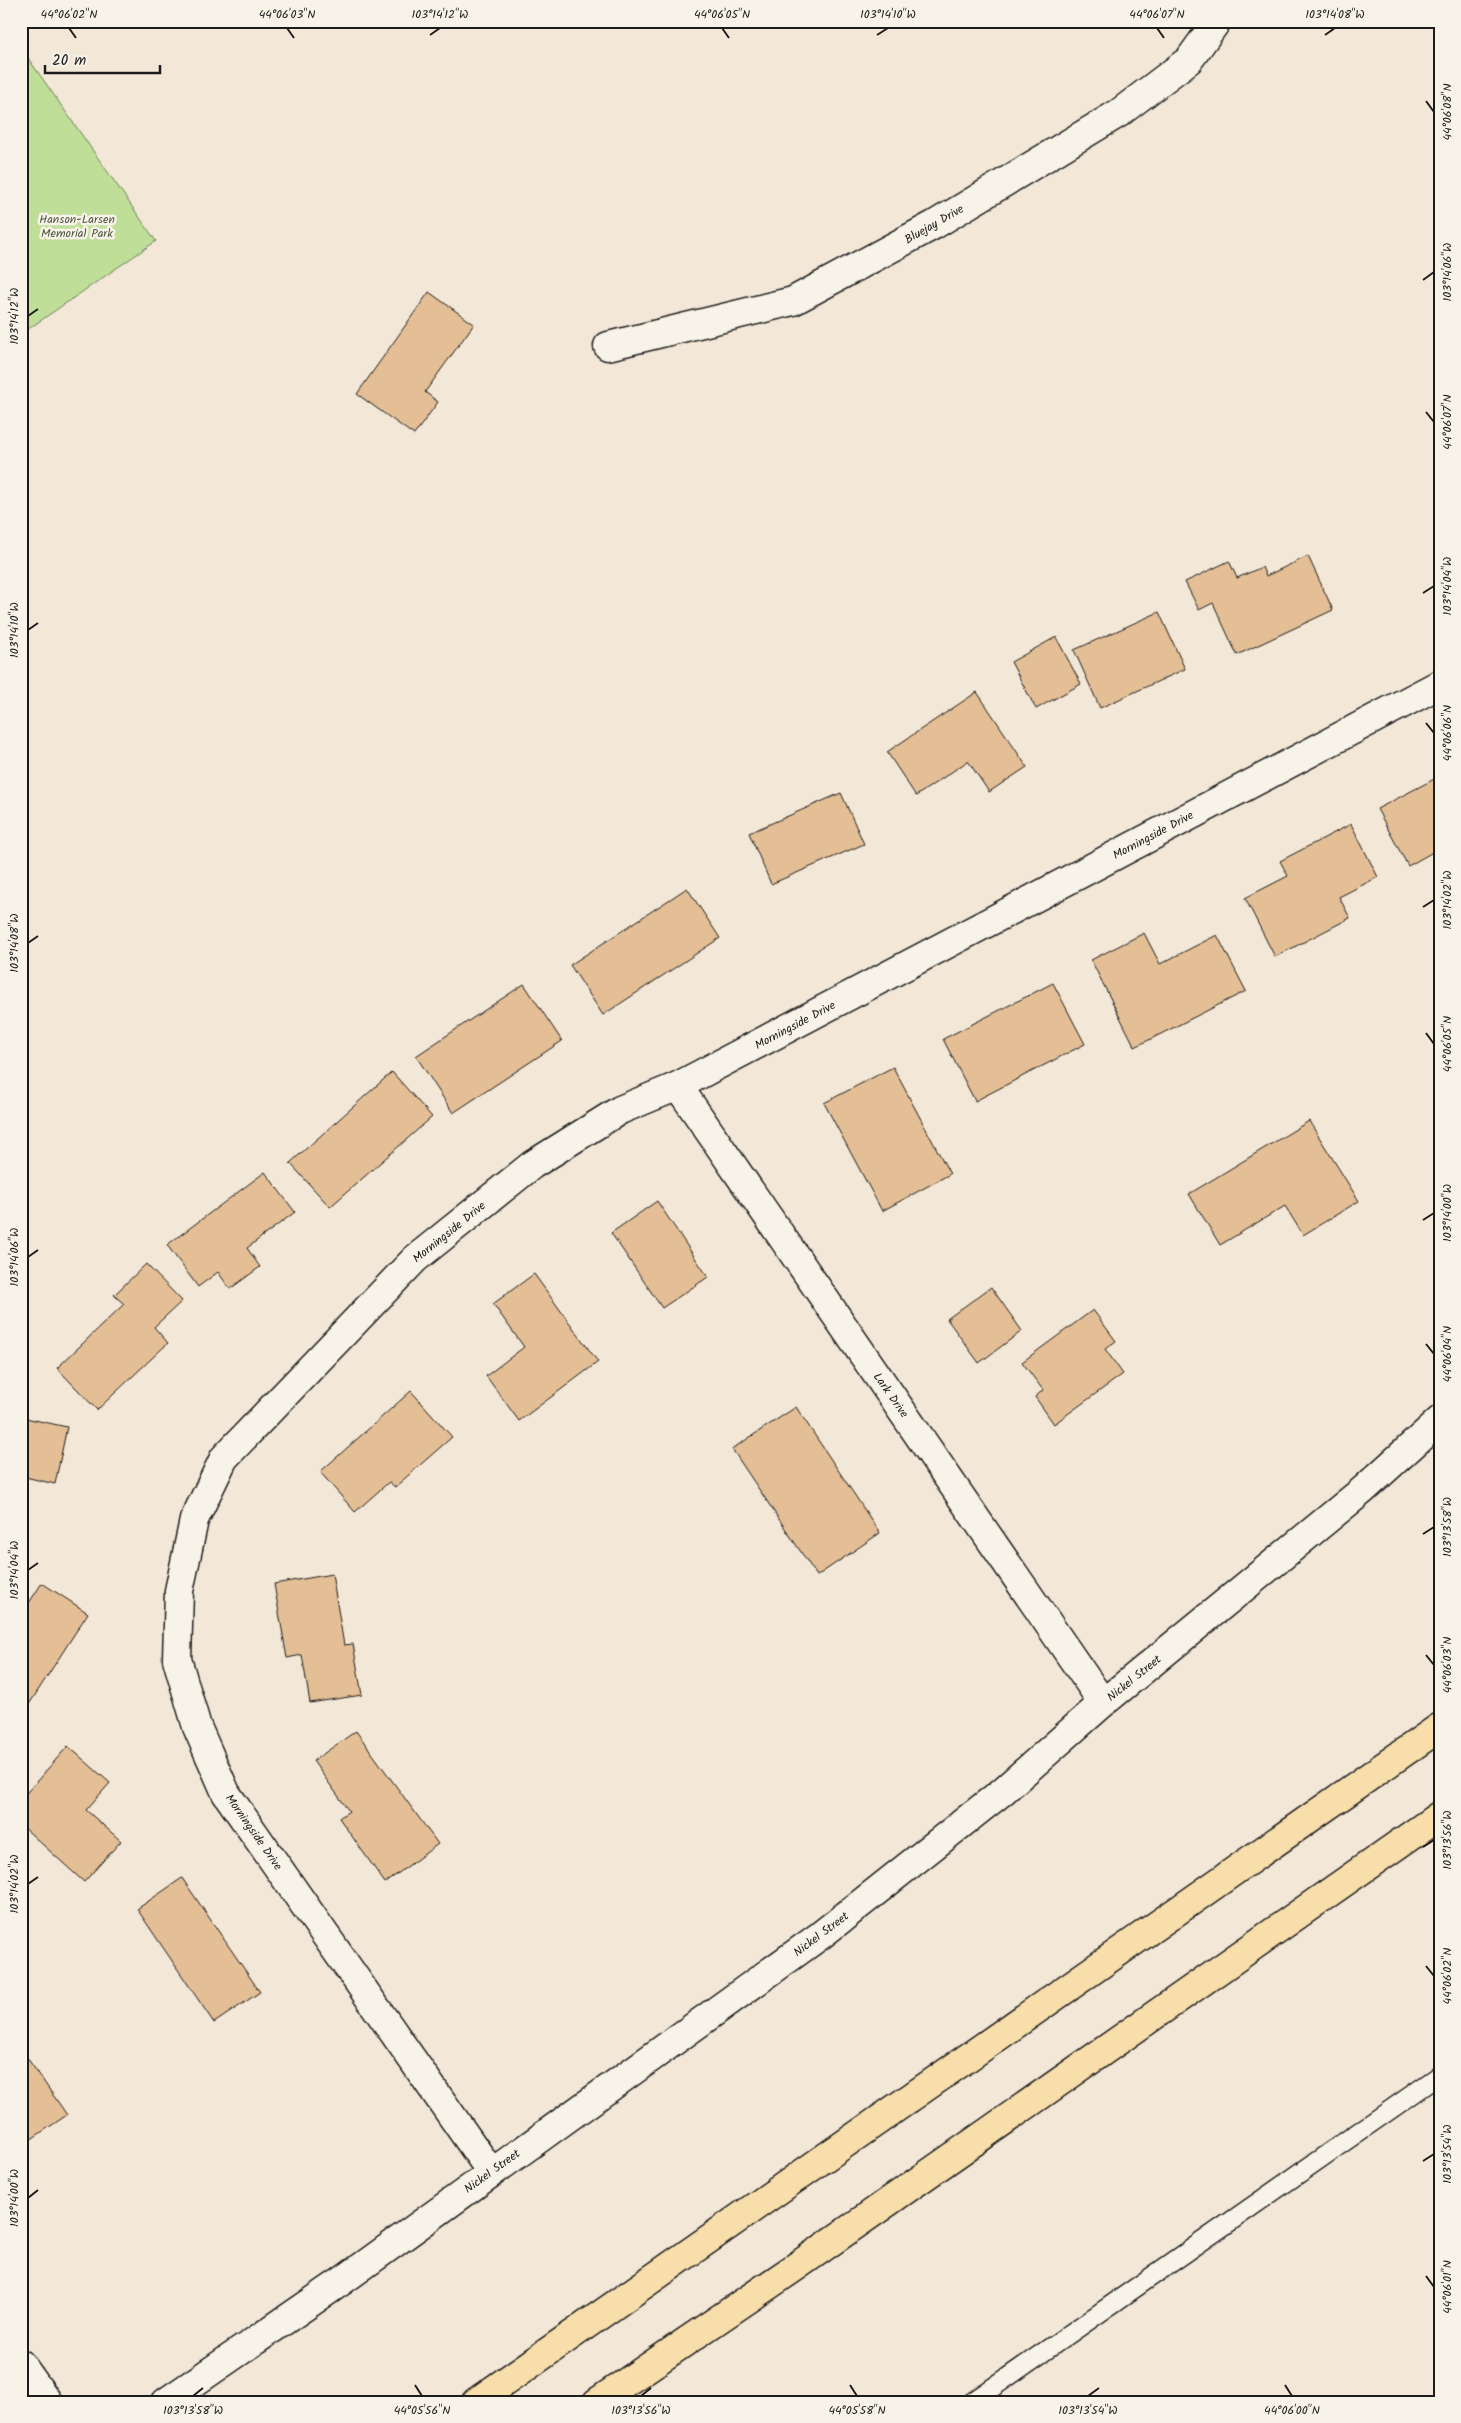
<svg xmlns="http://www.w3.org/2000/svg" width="1461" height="2423" viewBox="0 0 1461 2423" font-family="Kalam,sans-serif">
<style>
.green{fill:#bfdf98;stroke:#6e7e5a}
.building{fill:#e4be95;stroke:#1c1c1c}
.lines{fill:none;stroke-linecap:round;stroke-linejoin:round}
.lane-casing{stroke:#1c1c1c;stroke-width:21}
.street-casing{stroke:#1c1c1c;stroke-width:31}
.secondary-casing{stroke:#1c1c1c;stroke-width:31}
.highway-casing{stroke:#1c1c1c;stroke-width:31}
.lane{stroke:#f7f3e8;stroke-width:18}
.street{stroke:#f7f3e8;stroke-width:28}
.secondary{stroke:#f7f3e8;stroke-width:28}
.highway{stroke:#f8deab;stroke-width:28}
.ticks{fill:none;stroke:#1c1c1c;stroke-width:2}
.labels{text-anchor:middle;stroke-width:5;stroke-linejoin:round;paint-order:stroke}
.park-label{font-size:12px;fill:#4d5641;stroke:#f7f3e8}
.street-label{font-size:12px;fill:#1c1c1c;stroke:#f7f3e8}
.neatline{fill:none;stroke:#1c1c1c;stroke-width:2}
.ticks-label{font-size:12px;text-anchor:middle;fill:#1c1c1c}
</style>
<rect width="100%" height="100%" fill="#f3e8d7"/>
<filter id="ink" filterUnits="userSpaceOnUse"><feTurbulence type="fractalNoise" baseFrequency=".02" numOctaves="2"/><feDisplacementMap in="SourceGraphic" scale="10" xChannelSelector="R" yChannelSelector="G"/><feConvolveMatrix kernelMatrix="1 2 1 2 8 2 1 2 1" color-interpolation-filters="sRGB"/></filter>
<g filter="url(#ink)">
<!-- green -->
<path class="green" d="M 21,48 L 156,241 L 21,334 Z"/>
<!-- building -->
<g class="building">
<path d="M 429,292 L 474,324 L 425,392 L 438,402 L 414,435 L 357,394 Z"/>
<path d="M 1308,556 L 1333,610 L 1237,655 L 1213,603 L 1199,610 L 1185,582 L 1229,561 L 1237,578 L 1262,567 L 1266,576 Z"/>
<path d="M 1159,612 L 1185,669 L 1100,708 L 1074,650 Z"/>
<path d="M 1056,637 L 1081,684 L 1036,709 L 1011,662 Z"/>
<path d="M 977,692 L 1027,767 L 989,792 L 968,761 L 916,796 L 887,752 Z"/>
<path d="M 1440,776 L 1440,848 L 1408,866 L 1377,809 Z"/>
<path d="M 841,793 L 864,844 L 771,884 L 749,833 Z"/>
<path d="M 1351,824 L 1378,877 L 1339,897 L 1350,918 L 1275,957 L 1245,898 L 1288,876 L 1280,861 Z"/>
<path d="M 687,888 L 720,938 L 603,1015 L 570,965 Z"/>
<path d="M 1144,933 L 1160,964 L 1217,935 L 1246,991 L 1135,1047 L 1091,960 Z"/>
<path d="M 1053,983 L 1085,1044 L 975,1101 L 943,1039 Z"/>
<path d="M 524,984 L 562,1041 L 453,1113 L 416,1056 Z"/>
<path d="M 893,1067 L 950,1174 L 882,1211 L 824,1103 Z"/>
<path d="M 392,1072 L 432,1117 L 330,1207 L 290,1163 Z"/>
<path d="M 1309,1121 L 1359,1201 L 1303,1235 L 1285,1206 L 1220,1245 L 1189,1194 Z"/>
<path d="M 265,1172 L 295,1212 L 247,1248 L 260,1267 L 230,1289 L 218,1272 L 198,1287 L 167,1245 Z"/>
<path d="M 657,1201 L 708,1277 L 662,1308 L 611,1233 Z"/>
<path d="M 146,1264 L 182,1301 L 154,1327 L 168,1343 L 97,1410 L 57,1368 L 124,1304 L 114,1295 Z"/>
<path d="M 534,1274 L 598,1362 L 519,1421 L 486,1376 L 524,1347 L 493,1304 Z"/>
<path d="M 991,1287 L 1022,1331 L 979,1363 L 947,1319 Z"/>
<path d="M 1093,1310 L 1116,1341 L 1105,1349 L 1123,1374 L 1054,1424 L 1035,1397 L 1043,1390 L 1022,1362 Z"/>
<path d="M 411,1391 L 452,1437 L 395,1487 L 389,1482 L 355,1512 L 320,1472 Z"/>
<path d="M 796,1407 L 880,1533 L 817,1576 L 732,1449 Z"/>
<path d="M 21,1417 L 67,1427 L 55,1484 L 21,1476 Z"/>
<path d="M 332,1574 L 344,1645 L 353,1644 L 362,1695 L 310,1703 L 302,1655 L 287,1658 L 274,1584 Z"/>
<path d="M 42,1583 L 88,1613 L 28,1706 L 21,1702 L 21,1615 Z"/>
<path d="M 356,1731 L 438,1844 L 385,1883 L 339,1818 L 349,1811 L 313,1761 Z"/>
<path d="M 68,1746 L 110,1783 L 86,1810 L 121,1841 L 84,1882 L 21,1825 L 21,1799 Z"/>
<path d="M 182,1878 L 260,1992 L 214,2023 L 137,1909 Z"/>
<path d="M 21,2049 L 67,2115 L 21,2146 Z"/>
</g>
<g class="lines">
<defs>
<path id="lane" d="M 972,2402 L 1440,2075"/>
<g id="street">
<path d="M 608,346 L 793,301 L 934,225 L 1119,113 L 1189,60 L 1217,21"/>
<path d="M 678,1086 L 1103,1703"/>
<path d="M 491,2172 L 226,1793 L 197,1727 L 177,1659 L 179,1591 L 194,1520 L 224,1458 L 415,1259 L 532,1165 L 620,1110 L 678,1086 L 1440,684"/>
<path d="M 21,2364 L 48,2402"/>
</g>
<path id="secondary" d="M 166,2402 L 342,2281 L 821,1935 L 1003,1791 L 1103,1703 L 1363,1490 L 1440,1420"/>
<g id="highway">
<path d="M 476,2402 L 1440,1727"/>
<path d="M 597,2402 L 794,2268 L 1440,1815"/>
</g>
</defs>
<!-- lane casing -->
<use href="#lane" class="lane-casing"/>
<!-- street casing -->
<use href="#street" class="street-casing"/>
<!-- secondary casing -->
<use href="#secondary" class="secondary-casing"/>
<!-- highway casing -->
<use href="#highway" class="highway-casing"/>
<!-- lane -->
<use href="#lane" class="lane"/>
<!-- street -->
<use href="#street" class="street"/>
<!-- secondary -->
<use href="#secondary" class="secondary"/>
<!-- highway -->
<use href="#highway" class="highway"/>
</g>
</g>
<!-- ticks -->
<path class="ticks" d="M 69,28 L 76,38M 287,28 L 294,38M 722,28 L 729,38M 1157,28 L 1164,38M 430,35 L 440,28M 877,35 L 888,28M 1325,35 L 1335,28M 1426,101 L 1434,112M 1423,280 L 1434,272M 28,316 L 38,309M 1426,412 L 1434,422M 1423,593 L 1434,586M 28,630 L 38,623M 1426,723 L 1434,733M 1423,907 L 1434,900M 28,943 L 38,936M 1426,1033 L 1434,1044M 1423,1220 L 1434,1213M 28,1257 L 38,1250M 1426,1344 L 1434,1354M 1423,1534 L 1434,1527M 28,1570 L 38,1563M 1426,1655 L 1434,1665M 1423,1847 L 1434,1840M 28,1884 L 38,1877M 1426,1966 L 1434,1976M 1423,2161 L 1434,2154M 28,2198 L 38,2190M 1426,2276 L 1434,2287M 415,2385 L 422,2396M 850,2385 L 857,2396M 1285,2385 L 1292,2396M 193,2396 L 203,2388M 641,2396 L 651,2388M 1088,2396 L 1099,2388"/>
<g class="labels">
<!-- park labels -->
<g class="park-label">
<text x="77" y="223">Hanson-Larsen<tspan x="77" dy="14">Memorial Park</tspan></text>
</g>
<!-- street labels -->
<g class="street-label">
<text transform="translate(934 224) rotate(-30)" y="4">Bluejay Drive</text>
<text transform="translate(1153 835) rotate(-28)" y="4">Morningside Drive</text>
<text transform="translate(795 1025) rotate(-28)" y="4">Morningside Drive</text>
<text transform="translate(449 1232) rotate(-39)" y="4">Morningside Drive</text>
<text transform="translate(891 1395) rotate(55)" y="4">Lark Drive</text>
<text transform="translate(1134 1678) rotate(-39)" y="4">Nickel Street</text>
<text transform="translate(254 1832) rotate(55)" y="4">Morningside Drive</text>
<text transform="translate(821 1934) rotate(-37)" y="4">Nickel Street</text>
<text transform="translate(492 2171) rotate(-36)" y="4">Nickel Street</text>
</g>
</g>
<!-- margin -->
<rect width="1461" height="2423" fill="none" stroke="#f7f3e8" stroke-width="55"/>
<!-- scale -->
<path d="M45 65v8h115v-8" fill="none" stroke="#1c1c1c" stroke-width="2.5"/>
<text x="52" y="65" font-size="15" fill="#1c1c1c" stroke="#f7f3e8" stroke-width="4" paint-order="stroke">20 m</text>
<rect x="28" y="28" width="1406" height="2368" class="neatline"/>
<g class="ticks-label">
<text x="69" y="18">44°06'02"N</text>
<text x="287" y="18">44°06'03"N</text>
<text x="440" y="18">103°14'12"W</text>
<text x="722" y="18">44°06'05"N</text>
<text x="888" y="18">103°14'10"W</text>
<text x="1157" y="18">44°06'07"N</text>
<text x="1335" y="18">103°14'08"W</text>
<text transform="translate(1447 112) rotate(-90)" y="4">44°06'08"N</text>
<text transform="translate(1447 272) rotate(-90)" y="4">103°14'06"W</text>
<text transform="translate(14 316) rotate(-90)" y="4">103°14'12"W</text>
<text transform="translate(1447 422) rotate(-90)" y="4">44°06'07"N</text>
<text transform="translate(1447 586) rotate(-90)" y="4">103°14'04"W</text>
<text transform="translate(14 630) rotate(-90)" y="4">103°14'10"W</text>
<text transform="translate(1447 733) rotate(-90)" y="4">44°06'06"N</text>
<text transform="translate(1447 900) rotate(-90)" y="4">103°14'02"W</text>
<text transform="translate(14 943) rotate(-90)" y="4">103°14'08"W</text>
<text transform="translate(1447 1044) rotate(-90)" y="4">44°06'05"N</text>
<text transform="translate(1447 1213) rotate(-90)" y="4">103°14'00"W</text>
<text transform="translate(14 1257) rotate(-90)" y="4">103°14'06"W</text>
<text transform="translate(1447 1354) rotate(-90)" y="4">44°06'04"N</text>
<text transform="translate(1447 1527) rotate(-90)" y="4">103°13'58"W</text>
<text transform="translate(14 1570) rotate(-90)" y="4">103°14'04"W</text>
<text transform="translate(1447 1665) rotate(-90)" y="4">44°06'03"N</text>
<text transform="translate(1447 1840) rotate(-90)" y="4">103°13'56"W</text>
<text transform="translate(14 1884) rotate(-90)" y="4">103°14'02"W</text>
<text transform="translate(1447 1976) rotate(-90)" y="4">44°06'02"N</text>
<text transform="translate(1447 2154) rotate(-90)" y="4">103°13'54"W</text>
<text transform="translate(14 2198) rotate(-90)" y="4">103°14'00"W</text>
<text transform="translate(1447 2287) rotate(-90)" y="4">44°06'01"N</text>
<text x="193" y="2414">103°13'58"W</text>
<text x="422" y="2414">44°05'56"N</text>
<text x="641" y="2414">103°13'56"W</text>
<text x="857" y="2414">44°05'58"N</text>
<text x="1088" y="2414">103°13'54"W</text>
<text x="1292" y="2414">44°06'00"N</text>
</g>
</svg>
